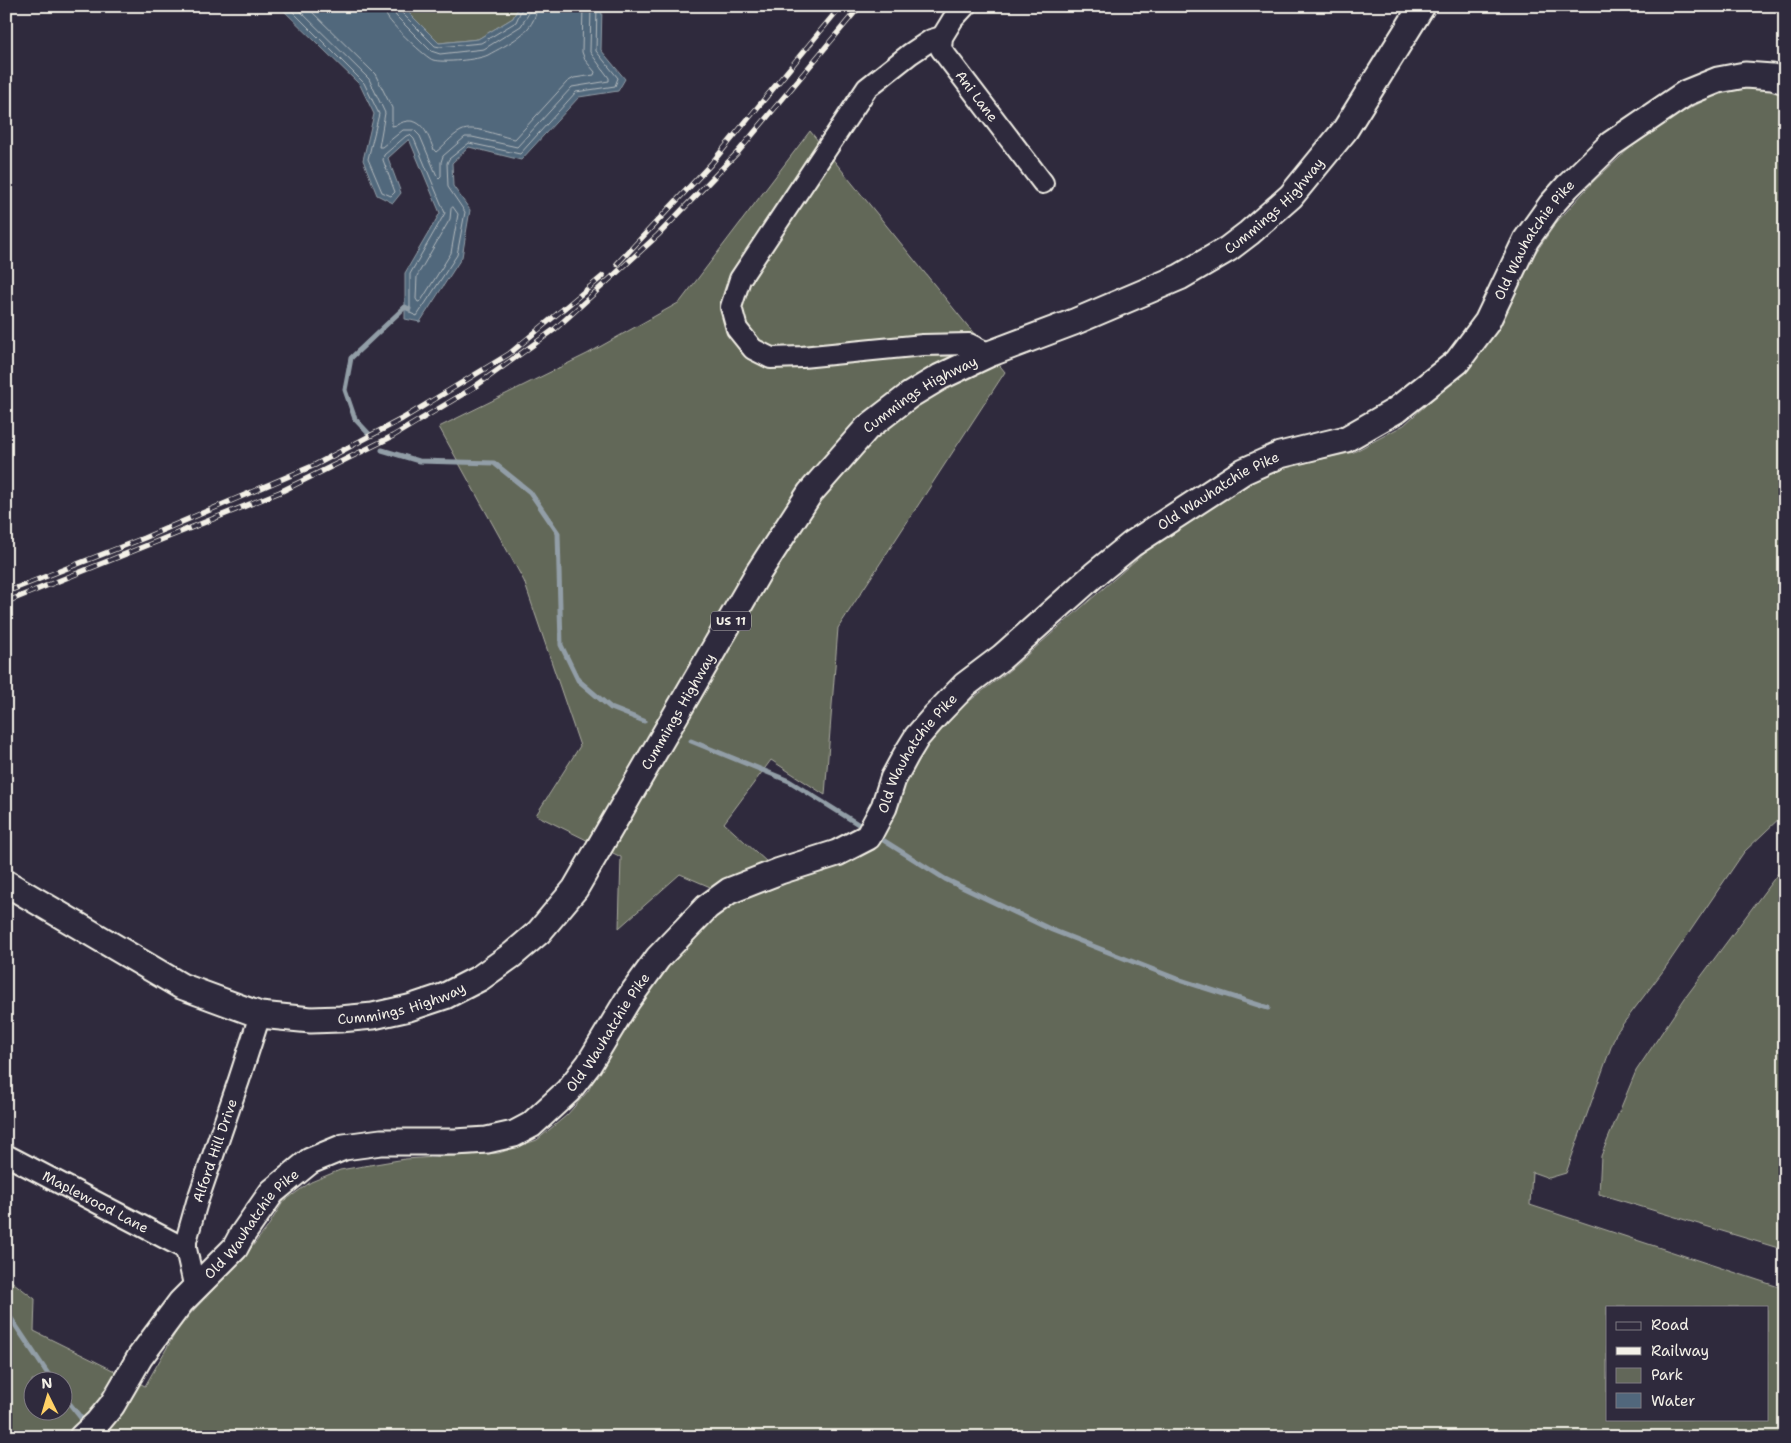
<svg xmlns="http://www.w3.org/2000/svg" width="1791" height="1443" viewBox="0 0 1791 1443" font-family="'Shantell Sans',sans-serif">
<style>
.green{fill:#626759;stroke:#abaca0;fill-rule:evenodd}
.water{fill:#51677c;stroke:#929ea7}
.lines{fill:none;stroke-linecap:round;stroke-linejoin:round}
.shore{stroke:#b3babd;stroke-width:1}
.stream{stroke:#929ea7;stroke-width:5}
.minor-casing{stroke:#f4f1e8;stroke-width:24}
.major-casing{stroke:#f4f1e8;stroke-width:29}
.minor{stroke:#2f2a3d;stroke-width:20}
.major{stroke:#2f2a3d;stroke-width:25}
.rail-casing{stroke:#f4f1e8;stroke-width:5.5}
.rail{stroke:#2f2a3d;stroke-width:4;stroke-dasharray:11;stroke-linecap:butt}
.labels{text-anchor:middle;stroke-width:4.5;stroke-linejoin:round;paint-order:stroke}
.shield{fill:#2f2a3d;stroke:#b9b5b5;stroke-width:1}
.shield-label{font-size:12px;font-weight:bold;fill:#f4f1e8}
.street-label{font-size:14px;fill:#f4f1e8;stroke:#2f2a3d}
</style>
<rect width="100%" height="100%" fill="#2f2a3d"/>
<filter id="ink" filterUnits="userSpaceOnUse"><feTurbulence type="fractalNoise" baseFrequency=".02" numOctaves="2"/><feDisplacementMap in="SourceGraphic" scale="10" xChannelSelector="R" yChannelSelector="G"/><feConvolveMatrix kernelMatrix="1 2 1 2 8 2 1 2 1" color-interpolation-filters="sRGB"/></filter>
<g filter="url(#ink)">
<!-- green -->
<g class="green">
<path d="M 402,6 L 519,6 L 513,18 L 478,39 L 439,43 Z"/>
<path d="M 1743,87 L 1765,89 L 1785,93 L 1785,813 L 1744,852 L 1663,971 L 1616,1033 L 1566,1173 L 1549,1178 L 1532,1172 L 1530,1205 L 1785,1289 L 1785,1437 L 6,1437 L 6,1277 L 35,1299 L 34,1331 L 145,1386 L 180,1325 L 247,1253 L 267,1228 L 283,1202 L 311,1182 L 340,1170 L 405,1159 L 499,1153 L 537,1140 L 567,1115 L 588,1091 L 606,1059 L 651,989 L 676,953 L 697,927 L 736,898 L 680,874 L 619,928 L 621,857 L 536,815 L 580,746 L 524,581 L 439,427 L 587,354 L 680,302 L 810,131 L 1005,372 L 838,628 L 825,795 L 771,760 L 724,823 L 788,881 L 826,870 L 850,861 L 870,847 L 887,828 L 905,777 L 926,747 L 947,722 L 967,703 L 1011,669 L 1160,539 L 1243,484 L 1278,469 L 1354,452 L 1404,425 L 1448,385 L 1487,342 L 1532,258 L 1556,223 L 1593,182 L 1633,145 L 1667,120 L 1721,92 ZM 1607,1307 L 1767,1307 L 1767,1419 L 1607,1419 ZM 32,1380 L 62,1380 L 62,1410 L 32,1410 Z"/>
<path d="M 1785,864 L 1785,1250 L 1599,1194 L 1601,1156 L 1636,1071 L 1685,998 Z"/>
</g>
<!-- water -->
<path class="water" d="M 279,6 L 402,6 L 439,43 L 478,39 L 513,18 L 519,6 L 602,6 L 601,50 L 625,79 L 618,91 L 579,97 L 521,160 L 469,147 L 452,163 L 453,186 L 470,210 L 462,257 L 420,322 L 405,319 L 405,273 L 440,213 L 409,139 L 388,158 L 401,193 L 393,203 L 377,195 L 363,160 L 374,114 L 360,85 Z"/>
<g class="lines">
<!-- shore -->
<g class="shore">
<path d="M 287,6 L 364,83 L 379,114 L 368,159 L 382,192 L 391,196 L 395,192 L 383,160 L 384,155 L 406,136 L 410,135 L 414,139 L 445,213 L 410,274 L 410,313 L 417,316 L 457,255 L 465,212 L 448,187 L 447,163 L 449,159 L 469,143 L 520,154 L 576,92 L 615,86 L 618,78 L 596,51 L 597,6"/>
<path d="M 295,6 L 369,79 L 385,113 L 379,147 L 382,147 L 403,130 L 414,130 L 420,136 L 437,176 L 439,178 L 441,176 L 441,162 L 443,156 L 465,137 L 472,137 L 517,147 L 572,87 L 609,81 L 609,78 L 590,52 L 591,6"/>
<path d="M 306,6 L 375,74 L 392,108 L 392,126 C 397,126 402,121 408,121 C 424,120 429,138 434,150 L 436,152 C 444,146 451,136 461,131 C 474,124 500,137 515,139 L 567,82 L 574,78 L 594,75 L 595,72 L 585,60 L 582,52 L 583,6"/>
<path d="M 385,6 C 385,10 385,14 388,18 C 392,25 426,58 433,60 C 443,63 478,60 488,55 C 507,44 536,33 537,6"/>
<path d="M 392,6 L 396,16 L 431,51 L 440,54 L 484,49 L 521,26 L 529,13 L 530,6"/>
<path d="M 399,6 L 401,12 L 435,46 L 440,47 L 481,43 L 516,22 L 523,6"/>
<path d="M 453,207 L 458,214 L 451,253 L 421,301 L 418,302 L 416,299 L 417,276 L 450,219 L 451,209 Z"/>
</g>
<!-- stream -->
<g class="stream">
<path d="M 370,435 L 355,419 L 345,390 L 351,358 L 405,307 L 409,309"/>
<path d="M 382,450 L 419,461 L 494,463 L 530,492 L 558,533 L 561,645 L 578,680 L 611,708 L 644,721"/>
<path d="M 691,741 L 789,781 L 858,824"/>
<path d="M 883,840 L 945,879 L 1052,930 L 1177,979 L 1268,1008"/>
<path d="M 6,1311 L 52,1380"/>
<path d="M 62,1394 L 81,1418"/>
</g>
<defs>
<g id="minor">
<path id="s1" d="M 965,6 L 953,19 L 942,37 L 941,49 L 1043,183"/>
<path d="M 942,37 L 931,40 L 910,54 L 867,88 L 740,279 L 731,307 L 737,329 L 753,349 L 771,358 L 802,357 L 923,345 L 969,344 L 989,354"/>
<path id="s2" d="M 6,1155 L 186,1249"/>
<path id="s3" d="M 195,1289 L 186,1249 L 186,1241 L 197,1202 L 239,1080 L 260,1015"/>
</g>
<g id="major">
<path id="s4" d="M 6,883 L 181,986 L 260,1015 L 311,1020 L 340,1019 L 373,1016 L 409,1008 L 445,996 L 480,978 L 512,955 L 539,932 L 575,889 L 758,573 L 810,493 L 867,428 L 910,395 L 940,377 L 989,354 L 1074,322 L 1180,277 L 1228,249 L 1249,233 L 1291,196 L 1345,130 L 1422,6"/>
<path id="s5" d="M 82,1437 L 98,1422 L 112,1405 L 140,1357 L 181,1302 L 235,1248 L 242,1235 L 272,1192 L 310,1161 L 344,1147 L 381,1142 L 455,1142 L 487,1140 L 514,1134 L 531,1125 L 568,1091 L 589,1064 L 627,1001 L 658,958 L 707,907 L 729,891 L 780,871 L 837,853 L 868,837 L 884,807 L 893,779 L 906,755 L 917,737 L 936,715 L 965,685 L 1002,657 L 1094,575 L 1132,544 L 1244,471 L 1280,455 L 1346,439 L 1395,411 L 1457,362 L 1487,322 L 1526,240 L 1551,205 L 1567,187 L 1611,144 L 1686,93 L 1718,80 L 1745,75 L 1772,77 L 1785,81"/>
</g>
</defs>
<!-- minor casing -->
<use href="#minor" class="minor-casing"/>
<!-- major casing -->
<use href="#major" class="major-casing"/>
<!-- minor -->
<use href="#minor" class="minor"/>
<!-- major -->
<use href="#major" class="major"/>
<defs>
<g id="rail">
<path d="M 617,264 L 711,164 L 841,6"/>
<path d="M 6,592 L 144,538 L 315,465 L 402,419 L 509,354 L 603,276"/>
<path d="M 6,602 L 280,492 L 393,436 L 473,388 L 555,329 L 658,235 L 738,152 L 860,6"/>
</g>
</defs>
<!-- rail casing -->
<use href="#rail" class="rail-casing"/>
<!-- rail -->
<use href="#rail" class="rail"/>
</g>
</g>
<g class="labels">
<!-- shield labels -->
<rect class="shield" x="711" y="611.5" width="40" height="19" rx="4"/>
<g class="shield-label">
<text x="731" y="625">US 11</text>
</g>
<!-- street labels -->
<g class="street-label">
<text dy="5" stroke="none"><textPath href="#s1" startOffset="110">Ani Lane</textPath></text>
<text dy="5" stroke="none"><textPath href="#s4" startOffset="1661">Cummings Highway</textPath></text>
<text dy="5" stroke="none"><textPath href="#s5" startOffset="1969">Old Wauhatchie Pike</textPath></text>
<text dy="5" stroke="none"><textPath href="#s4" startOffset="1256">Cummings Highway</textPath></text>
<text dy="5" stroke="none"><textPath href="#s5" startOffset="1549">Old Wauhatchie Pike</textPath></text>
<text dy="5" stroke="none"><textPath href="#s4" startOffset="851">Cummings Highway</textPath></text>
<text dy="5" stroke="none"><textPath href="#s5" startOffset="1144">Old Wauhatchie Pike</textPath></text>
<text dy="5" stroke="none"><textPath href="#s4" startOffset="431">Cummings Highway</textPath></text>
<text dy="5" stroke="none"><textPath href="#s5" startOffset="709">Old Wauhatchie Pike</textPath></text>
<text dy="5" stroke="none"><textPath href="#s3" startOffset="144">Alford Hill Drive</textPath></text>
<text dy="5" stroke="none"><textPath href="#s2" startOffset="101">Maplewood Lane</textPath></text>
<text dy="5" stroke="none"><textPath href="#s5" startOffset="274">Old Wauhatchie Pike</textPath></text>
</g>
</g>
<!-- margin -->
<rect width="1791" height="1443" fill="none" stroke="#2f2a3d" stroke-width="25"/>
<rect x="12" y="12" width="1766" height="1418" fill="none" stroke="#f4f1e8" stroke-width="2" filter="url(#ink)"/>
<!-- legend -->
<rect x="1606" y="1306" width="162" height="115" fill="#2f2a3d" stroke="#7e7a81"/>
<rect x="1616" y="1322" width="25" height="8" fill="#2f2a3d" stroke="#7e7a81"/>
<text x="1651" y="1330" font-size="15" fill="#f4f1e8">Road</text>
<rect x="1616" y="1347" width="25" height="8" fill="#f4f1e8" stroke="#7e7a81"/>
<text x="1651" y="1356" font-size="15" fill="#f4f1e8">Railway</text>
<rect x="1616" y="1368" width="25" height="15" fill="#626759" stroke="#7e7a81"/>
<text x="1651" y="1380" font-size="15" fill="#f4f1e8">Park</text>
<rect x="1616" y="1393" width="25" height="15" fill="#51677c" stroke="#7e7a81"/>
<text x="1651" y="1406" font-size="15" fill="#f4f1e8">Water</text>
<!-- north arrow -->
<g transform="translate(48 1396) rotate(355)"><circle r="24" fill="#2f2a3d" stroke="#7e7a81"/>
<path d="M0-4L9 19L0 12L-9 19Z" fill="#ffd166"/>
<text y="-8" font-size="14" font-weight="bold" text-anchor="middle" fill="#f4f1e8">N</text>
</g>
</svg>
